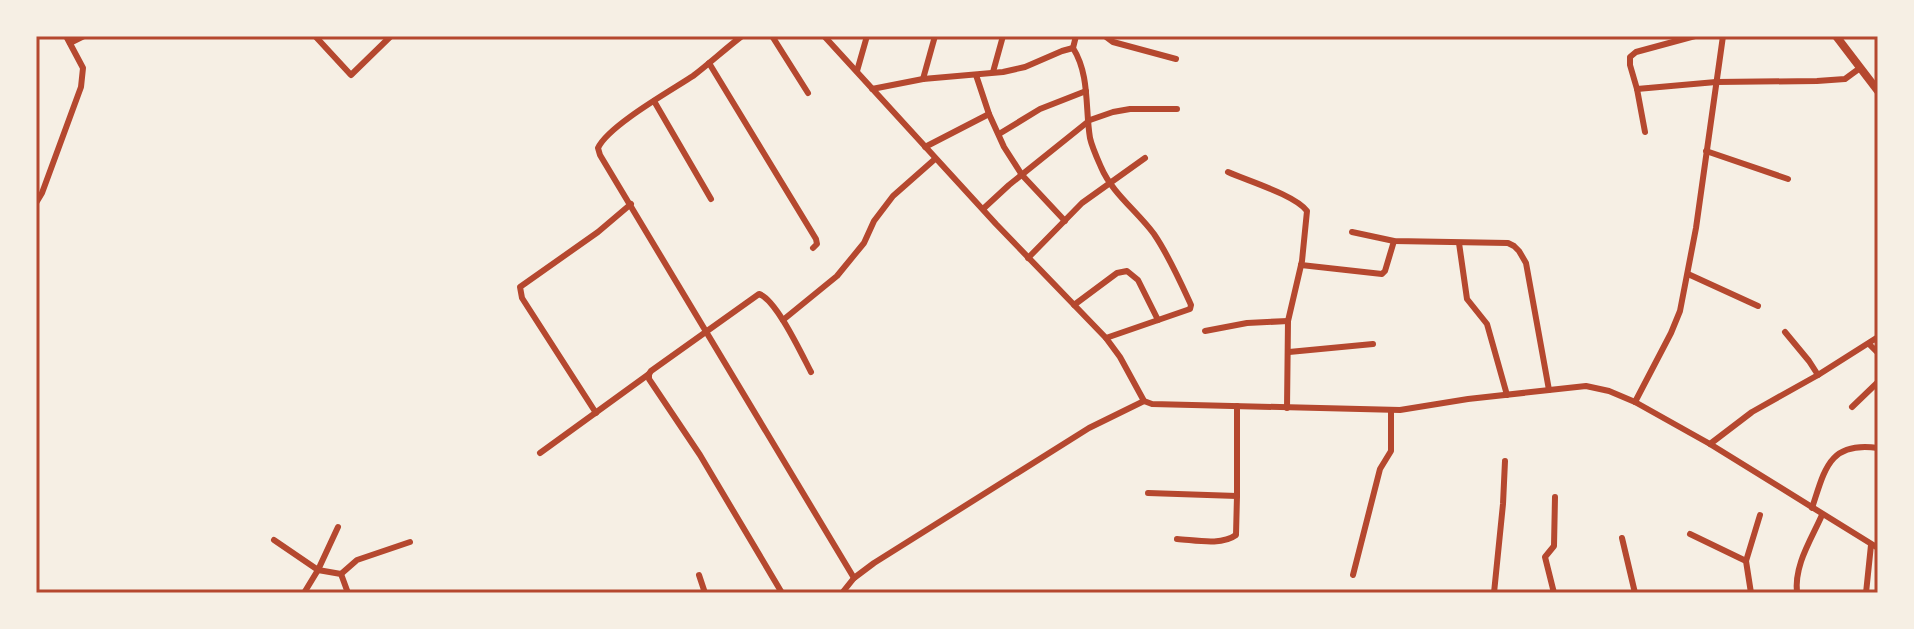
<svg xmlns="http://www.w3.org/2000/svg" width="1914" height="629" viewBox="0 0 1914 629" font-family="'Source Sans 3',sans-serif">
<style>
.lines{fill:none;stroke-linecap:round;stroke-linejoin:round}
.minor{stroke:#b5482f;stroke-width:6}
.tertiary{stroke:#b5482f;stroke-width:8}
.neatline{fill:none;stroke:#b5482f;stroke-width:3}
</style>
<rect width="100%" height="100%" fill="#f6efe4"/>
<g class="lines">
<!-- minor -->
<g class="minor">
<path d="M 315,36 L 351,75 L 391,36"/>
<path d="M 742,36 C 725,49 710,63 693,76 C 670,91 608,126 598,148 L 600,155 L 854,578"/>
<path d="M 772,36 L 808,93"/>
<path d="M 824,36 L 996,224 L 1106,338 L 1120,357 L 1144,401 L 1152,404 L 1400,410 L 1468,399 L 1586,386 L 1609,391 L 1635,402 L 1710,444 L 1878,548"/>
<path d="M 1076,36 L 1073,48 C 1090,75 1085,108 1090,138 C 1092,147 1097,158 1101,167 C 1112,193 1137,211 1154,234 C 1169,256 1180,281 1191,305 L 1190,309 L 1106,338"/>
<path d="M 1105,36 L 1113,42 L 1176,59"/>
<path d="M 70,43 L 84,36"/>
<path d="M 709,63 L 816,239 L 817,244 L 813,248"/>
<path d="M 857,71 L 867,36"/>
<path d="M 993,72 L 1003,36"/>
<path d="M 976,75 L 989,114"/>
<path d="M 923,79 L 935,36"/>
<path d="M 872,89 L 923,79 L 1003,72 L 1025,67 L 1062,51 L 1073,48"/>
<path d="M 1637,89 L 1716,82 L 1817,81 L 1845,79 L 1860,68"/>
<path d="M 654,101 L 711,199"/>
<path d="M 1645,132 L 1637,89 L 1630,65 L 1630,57 L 1636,52 L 1695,36"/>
<path d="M 999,134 L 1040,109 L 1086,91"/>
<path d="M 925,147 L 989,114 L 1004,147 L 1022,175 L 1065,221"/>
<path d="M 1706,151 L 1788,179"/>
<path d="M 1228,172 C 1248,181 1295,195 1307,211 L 1302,261 L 1288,321 L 1287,408"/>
<path d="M 36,203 L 42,193 L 81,87 L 83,68 L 66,36"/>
<path d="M 983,209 L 1009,185 L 1090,120 L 1113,112 L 1130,109 L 1177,109"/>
<path d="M 1352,232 L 1394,241 L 1508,243 L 1514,246 L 1519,251 L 1526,263 L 1549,390"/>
<path d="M 1459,243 L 1467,299 L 1487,324 L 1507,395"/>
<path d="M 1028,258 L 1082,203 L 1145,158"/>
<path d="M 1301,265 L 1382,274 L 1385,271 L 1394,241"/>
<path d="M 1688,274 L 1758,306"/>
<path d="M 1074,305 L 1117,273 L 1127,271 L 1138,280 L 1158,320"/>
<path d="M 783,320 L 837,276 L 864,243 L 874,221 L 893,196 L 935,159"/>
<path d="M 1205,331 L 1247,323 L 1288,321"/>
<path d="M 1785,332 L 1809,361 L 1818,375"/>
<path d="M 1869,344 L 1878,353"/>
<path d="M 1289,352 L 1373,344"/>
<path d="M 1635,402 L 1671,333 L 1680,311 L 1696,228 L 1723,36"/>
<path d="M 1852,407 L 1878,382"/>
<path d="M 596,413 L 522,298 L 520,287 L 598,232 L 631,204"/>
<path d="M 1710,444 L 1752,412 L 1818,375 L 1878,337"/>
<path d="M 540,453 L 649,374"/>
<path d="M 1148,493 L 1237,496"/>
<path d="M 1812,508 C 1825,469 1829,441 1878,448"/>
<path d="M 1690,534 L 1746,561 L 1751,593"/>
<path d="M 1622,538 L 1635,593"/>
<path d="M 1177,539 C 1195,540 1221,546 1236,535 L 1237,496 L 1237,406"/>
<path d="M 274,540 L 318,570 L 338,527"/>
<path d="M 1746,561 L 1760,515"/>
<path d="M 341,574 L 357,560 L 410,542"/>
<path d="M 699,575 L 705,593"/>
<path d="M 1353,575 L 1380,469 L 1391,451 L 1391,410"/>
<path d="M 304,593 L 318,570 L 341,574 L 348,593"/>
<path d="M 782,593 L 700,455 L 649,379 L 649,374 L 651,371 L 759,294 C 776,299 802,355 811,372"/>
<path d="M 842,593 L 854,578 L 874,563 L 1089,428 L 1144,401"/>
<path d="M 1494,593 L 1503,504 L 1505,461"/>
<path d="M 1554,593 L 1545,557 L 1554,546 L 1555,497"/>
<path d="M 1797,593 C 1794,565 1811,540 1822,515"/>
<path d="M 1866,593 L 1871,545"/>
</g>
<!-- tertiary -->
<path class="tertiary" d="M 1836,36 L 1878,91"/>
</g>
<!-- border -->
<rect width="1914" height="629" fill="none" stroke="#f6efe4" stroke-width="76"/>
<rect x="38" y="38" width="1838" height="553" class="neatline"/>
</svg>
